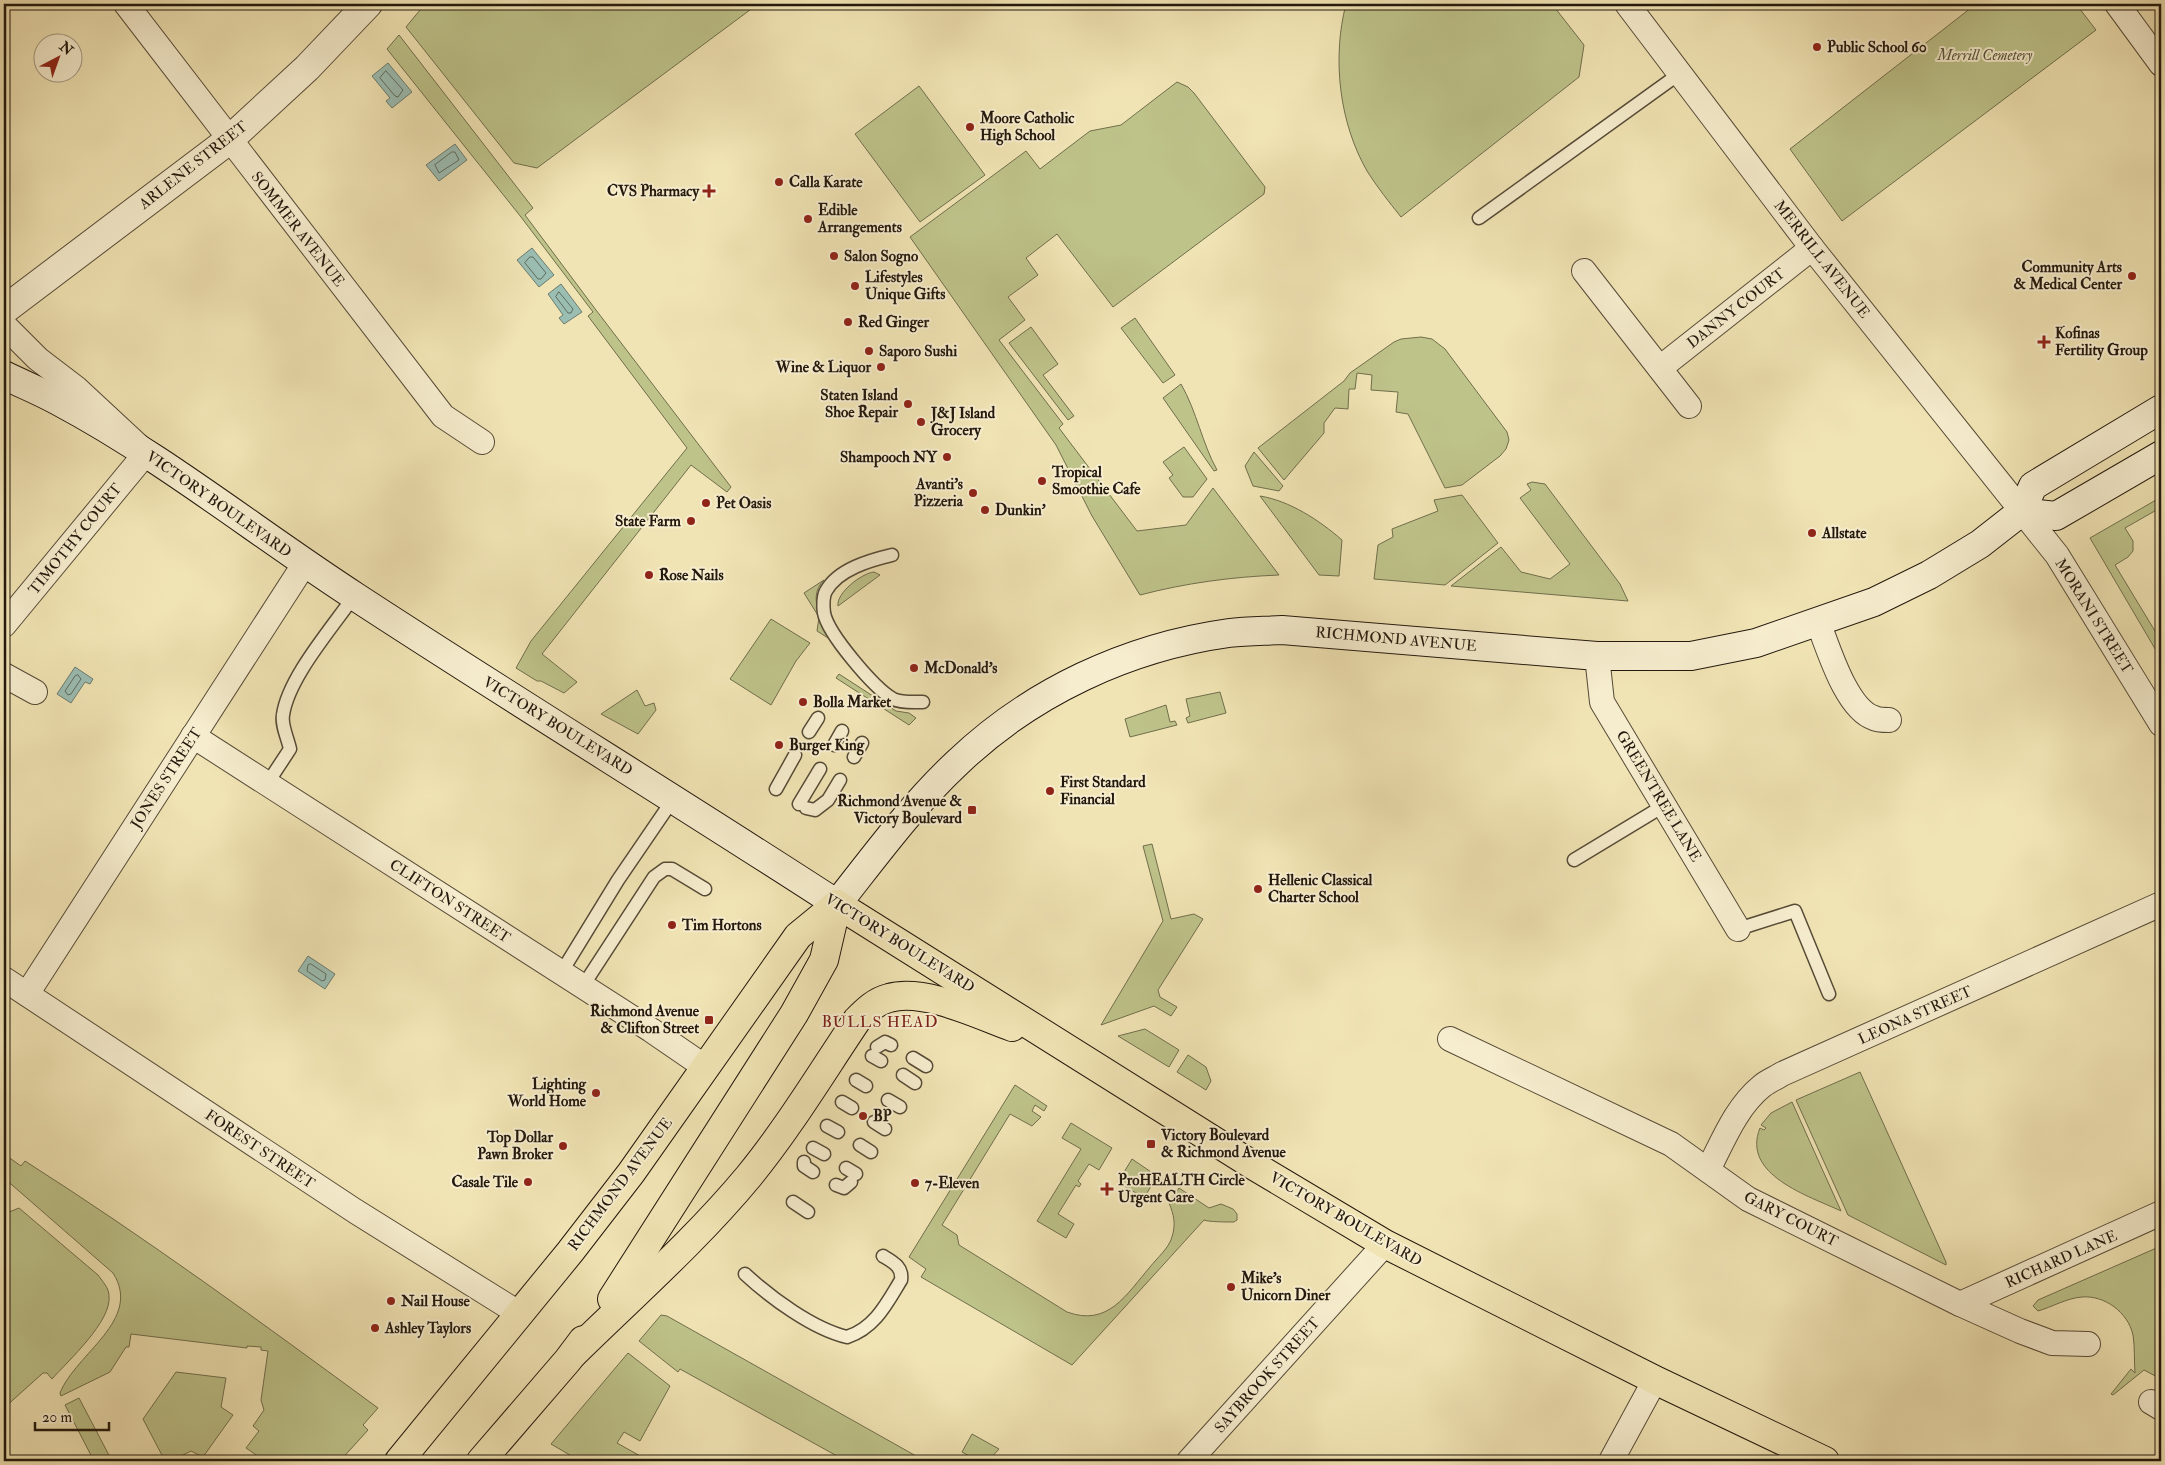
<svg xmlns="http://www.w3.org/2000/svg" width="2165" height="1465" viewBox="0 0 2165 1465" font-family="'IM FELL Double Pica',serif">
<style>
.green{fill:#bec38a;stroke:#706e4c}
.water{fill:#9bbeb3;stroke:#6b7c71}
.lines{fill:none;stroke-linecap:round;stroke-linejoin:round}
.shore{stroke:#5f6b60;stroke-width:1}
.service-casing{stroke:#564b37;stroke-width:15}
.minor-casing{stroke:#564b37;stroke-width:26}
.tertiary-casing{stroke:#564b37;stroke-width:30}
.secondary-casing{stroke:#23180d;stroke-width:30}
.primary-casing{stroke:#23180d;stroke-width:30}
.service{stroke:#f6edce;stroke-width:12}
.minor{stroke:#f6edce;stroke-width:24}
.tertiary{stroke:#f6edce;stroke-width:28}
.secondary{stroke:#f6edce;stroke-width:28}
.primary{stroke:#f1e4b4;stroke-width:28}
.poi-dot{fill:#8f2418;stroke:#f6edce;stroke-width:2}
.labels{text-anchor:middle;stroke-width:4;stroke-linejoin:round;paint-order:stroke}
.poi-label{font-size:15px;font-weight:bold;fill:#23180d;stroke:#f6edce;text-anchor:start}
.park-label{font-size:15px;font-style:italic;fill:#595439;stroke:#f6edce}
.street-label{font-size:15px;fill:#23180d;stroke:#f6edce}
.neighbourhood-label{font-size:16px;letter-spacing:1px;fill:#7a1f14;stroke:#f6edce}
</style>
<rect width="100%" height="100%" fill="#f1e4b4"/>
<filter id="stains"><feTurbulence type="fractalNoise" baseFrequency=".004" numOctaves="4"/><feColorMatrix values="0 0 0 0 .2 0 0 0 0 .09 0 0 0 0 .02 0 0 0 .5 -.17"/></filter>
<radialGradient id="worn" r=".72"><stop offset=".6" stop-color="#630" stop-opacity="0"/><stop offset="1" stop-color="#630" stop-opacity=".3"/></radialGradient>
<!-- green -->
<g class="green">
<path d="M 425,4 L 758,4 L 537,168 L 514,163 L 406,27 Z"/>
<path d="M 1346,4 L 1552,4 L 1584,45 L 1579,77 L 1401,217 C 1389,202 1377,187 1367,171 C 1339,122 1332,58 1346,4 Z"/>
<path d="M 1976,4 L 2076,4 L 2096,30 L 1842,221 L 1790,149 Z"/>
<path d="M 399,35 L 533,208 L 525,215 L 596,310 L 731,487 L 727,492 L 691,465 L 542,654 L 577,682 L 564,693 L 541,681 L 537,681 L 516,668 L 531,641 L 687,448 L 588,316 L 593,312 L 521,217 L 387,49 Z"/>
<path d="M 1177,82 L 1188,87 L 1194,93 L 1265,187 L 1264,194 L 1113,307 L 1057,234 L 1026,258 L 1038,275 L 1008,297 L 1025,320 L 999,340 L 1063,424 L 1059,428 L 1137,531 L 1186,525 L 1213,488 L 1279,575 C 1231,577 1186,583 1140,595 L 1092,516 L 1056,445 L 910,237 L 1026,151 L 1040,169 L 1090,131 L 1121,125 Z"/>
<path d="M 919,86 L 985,175 L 920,222 L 855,134 Z"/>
<path d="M 1135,318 L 1175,375 L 1163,383 L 1121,328 Z"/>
<path d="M 1031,327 L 1058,364 L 1043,375 L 1074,416 L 1068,420 L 1009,343 Z"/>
<path d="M 1421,337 L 1432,339 L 1445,349 L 1507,432 L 1509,440 L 1506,449 L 1500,456 L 1462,485 L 1445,488 L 1408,414 L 1396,412 L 1398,392 L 1371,390 L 1372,375 L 1357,373 L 1355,389 L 1349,389 L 1348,409 L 1335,408 L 1324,423 L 1324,433 L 1284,480 L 1258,448 L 1344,381 L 1350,373 L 1394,342 L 1401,339 Z"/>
<path d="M 1181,384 C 1197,412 1202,443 1217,470 L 1214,471 L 1163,398 Z"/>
<path d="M 1184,447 L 1207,479 L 1193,497 L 1183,497 L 1169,478 L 1173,475 L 1163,462 Z"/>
<path d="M 1254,452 L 1283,486 L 1279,491 L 1253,486 L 1245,466 Z"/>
<path d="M 1532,482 L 1545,484 L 1620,584 L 1628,601 L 1451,586 L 1501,547 L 1521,572 L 1550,579 L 1570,564 L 1520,498 L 1531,490 L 1527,484 Z"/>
<path d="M 1462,495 L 1498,543 L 1445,585 L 1374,579 L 1378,545 L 1393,537 L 1392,529 L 1438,511 L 1434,500 Z"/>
<path d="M 1260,496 C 1290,501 1319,520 1342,540 L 1339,576 L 1319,575 Z"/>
<path d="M 2156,500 L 2160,508 L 2125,528 L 2133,541 L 2133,551 L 2128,557 L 2115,565 L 2161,641 L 2161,659 L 2090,538 Z"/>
<path d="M 874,572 L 880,575 L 838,606 C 836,593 862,573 874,572 Z"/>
<path d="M 824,580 C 805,599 825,625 836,643 L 817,631 L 819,617 L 804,593 Z"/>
<path d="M 771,619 L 810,643 L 796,661 L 771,705 L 730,679 Z"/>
<path d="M 839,674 L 896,711 L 909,713 L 916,718 L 909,725 L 836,678 Z"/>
<path d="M 637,690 L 645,706 L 654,703 L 656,710 L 638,734 L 601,714 Z"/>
<path d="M 1220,692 L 1226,713 L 1188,723 L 1186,718 L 1190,716 L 1186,699 Z"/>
<path d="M 1166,705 L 1170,722 L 1175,721 L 1177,725 L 1130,737 L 1125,719 Z"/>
<path d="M 1152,844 L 1171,919 L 1194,914 L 1203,919 L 1158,990 L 1160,997 L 1177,1007 L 1171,1016 L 1154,1006 L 1101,1025 L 1163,921 L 1143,846 Z"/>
<path d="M 1145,1029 L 1179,1050 L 1169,1067 L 1118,1036 Z"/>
<path d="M 1188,1055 L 1206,1067 L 1211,1081 L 1206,1090 L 1177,1072 Z"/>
<path d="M 1860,1072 L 1946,1262 L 1946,1265 L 1848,1215 L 1796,1100 Z"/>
<path d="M 1015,1085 L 1047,1106 L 1044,1111 L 1035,1105 L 1032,1111 L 1041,1117 L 1032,1126 L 1010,1114 L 942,1225 L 957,1235 L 959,1245 L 1067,1312 C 1108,1327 1126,1295 1150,1267 C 1157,1258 1169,1248 1172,1237 C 1176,1224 1174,1215 1169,1203 L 1179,1188 L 1209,1208 L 1221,1204 L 1233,1209 L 1237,1214 L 1237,1220 L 1234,1222 C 1227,1222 1208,1222 1204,1220 L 1072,1365 L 921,1277 L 926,1269 L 909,1257 Z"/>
<path d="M 1792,1102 L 1841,1211 C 1809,1196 1741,1175 1760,1128 L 1764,1130 L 1766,1128 L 1761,1125 L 1771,1113 Z"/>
<path d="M 1071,1123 L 1112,1148 L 1099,1170 L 1089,1164 L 1078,1181 L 1081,1184 L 1079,1187 L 1076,1185 L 1058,1214 L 1074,1224 L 1066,1238 L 1037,1221 L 1081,1149 L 1062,1138 Z"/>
<path d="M 4,1154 L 21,1166 L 25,1161 C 146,1238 262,1323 378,1408 L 363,1425 L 368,1430 L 340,1461 L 265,1461 L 246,1448 L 259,1431 L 253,1426 L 264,1410 L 261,1400 L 268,1351 L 261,1350 L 261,1347 L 247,1346 L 247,1348 L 131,1334 L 129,1347 L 126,1347 L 110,1372 L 61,1396 L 60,1393 C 76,1353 143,1320 113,1273 L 4,1178 Z"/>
<path d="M 1132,1159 L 1157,1176 L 1144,1198 L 1118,1182 Z"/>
<path d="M 19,1208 L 98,1275 C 103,1282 109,1288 109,1296 C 112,1321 68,1361 52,1379 L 47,1373 L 43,1373 L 4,1408 L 4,1214 Z"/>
<path d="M 2161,1246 L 2161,1379 L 2144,1370 L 2113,1395 L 2111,1394 L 2131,1369 L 2135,1373 C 2134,1360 2135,1347 2133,1335 C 2128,1312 2104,1295 2082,1297 C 2067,1298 2052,1307 2038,1311 L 2033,1306 L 2038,1300 Z"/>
<path d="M 661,1315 L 667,1316 L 925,1461 L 846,1461 L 680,1369 L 678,1372 L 639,1341 Z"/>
<path d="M 628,1353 L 670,1386 L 640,1441 L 624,1432 L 617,1443 L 642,1457 L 640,1461 L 595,1461 L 596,1459 L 592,1457 L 590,1461 L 580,1461 L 551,1444 Z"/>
<path d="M 176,1372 L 226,1378 L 221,1407 L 233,1415 L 203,1457 L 191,1451 L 171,1461 L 165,1461 L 143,1419 Z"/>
<path d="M 79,1398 L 112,1461 L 94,1461 L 65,1405 Z"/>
<path d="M 972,1434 L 999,1449 L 988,1461 L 972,1461 L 973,1458 L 962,1452 Z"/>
</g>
<!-- water -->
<g class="water">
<path d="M 388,63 L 412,92 L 392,108 L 386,101 L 390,98 L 372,76 Z"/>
<path d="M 455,144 L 467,160 L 439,181 L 426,165 Z"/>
<path d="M 532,248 L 554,275 L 539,287 L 517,260 Z"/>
<path d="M 561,284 L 582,312 L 564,324 L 559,318 L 563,315 L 548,294 Z"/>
<path d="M 75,667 L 93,679 L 90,684 L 85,682 L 71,703 L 57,694 Z"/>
<path d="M 308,956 L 335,974 L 325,989 L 298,971 Z"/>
</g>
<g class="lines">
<!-- shore -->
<g class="shore">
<path d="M 386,71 L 403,90 L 398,97 L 395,96 L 380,78 Z"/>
<path d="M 452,152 L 455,152 L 459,160 L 439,173 L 435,165 Z"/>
<path d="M 530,257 L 533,257 L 546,273 L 541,279 L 538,279 L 525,263 Z"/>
<path d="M 559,292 L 573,309 L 571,313 L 568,313 L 556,297 Z"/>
<path d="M 78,675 L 81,679 L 71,694 L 68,695 L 65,691 L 75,676 Z"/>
<path d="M 311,964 L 326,974 L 325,980 L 322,981 L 307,971 L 308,965 Z"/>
</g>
<defs>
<g id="service">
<path d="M 1479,218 L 1679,74"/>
<path d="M 892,555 C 871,560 838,569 826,591 C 823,596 823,607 824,613 C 828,634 874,688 893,699 C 901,703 914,702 923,702"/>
<path d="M 809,732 L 818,718"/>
<path d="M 834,745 L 842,731"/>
<path d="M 854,757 L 862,743"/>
<path d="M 267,784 L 290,749 C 288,739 281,725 283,715 C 288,678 332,628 354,596"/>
<path d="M 776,789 L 795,755"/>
<path d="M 799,804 L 820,769"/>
<path d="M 806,808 L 815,810 L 828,800 L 840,780"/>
<path d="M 1574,860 L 1665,805"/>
<path d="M 1738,929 L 1795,911 L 1829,994"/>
<path d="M 561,973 L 618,880 L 674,798"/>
<path d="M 583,986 L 654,877 L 665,869 L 672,869 L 705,889"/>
<path d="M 877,1047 L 885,1042 L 891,1045"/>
<path d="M 872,1056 L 881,1061"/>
<path d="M 913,1058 L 926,1066"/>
<path d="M 903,1075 L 915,1083"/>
<path d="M 856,1080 L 866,1086"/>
<path d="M 888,1100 L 900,1107"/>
<path d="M 842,1102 L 852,1108"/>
<path d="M 874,1122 L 885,1129"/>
<path d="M 827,1126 L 838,1132"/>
<path d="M 860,1145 L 871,1152"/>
<path d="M 813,1148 L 824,1154"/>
<path d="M 804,1162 L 804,1166 L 813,1172"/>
<path d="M 846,1168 L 856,1174"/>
<path d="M 836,1185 L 844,1188 L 851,1182"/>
<path d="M 793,1202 L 808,1212"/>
<path d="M 745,1274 C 771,1298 813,1329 847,1337 C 875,1328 887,1303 901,1280 C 903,1267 893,1262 883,1256"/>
</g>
<g id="minor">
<path d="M 126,4 L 443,416 L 482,442"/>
<path d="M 1627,4 L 1812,248 L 2057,555 L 2161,724"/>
<path d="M 2117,4 L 2161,64"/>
<path d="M 1584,271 L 1689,406"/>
<path d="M 4,325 L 38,359 L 76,388 L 146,453 L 4,625"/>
<path d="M 1660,368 L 1812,248"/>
<path d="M 1818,622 C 1828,647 1846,709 1874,718 C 1878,720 1884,720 1889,720"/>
<path d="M 1597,656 L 1602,702 L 1738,929"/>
<path d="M 4,675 L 35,692"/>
<path d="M 193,736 L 651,1030 L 705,1067"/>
<path d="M 4,979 L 355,1211 L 520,1314"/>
<path d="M 27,994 L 305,563"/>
<path d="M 1450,1039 L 1671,1144 L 1748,1199 L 1960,1304 L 2020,1331 L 2052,1343 L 2088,1344"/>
<path d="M 1708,1170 C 1723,1141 1736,1107 1762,1086 C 1768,1081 1776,1078 1782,1074 L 2161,904"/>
<path d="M 1960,1304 L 2161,1213"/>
<path d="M 2151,1402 L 2161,1408"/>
<path d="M 1189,1461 L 1385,1244"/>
<path d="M 1611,1461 L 1655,1380"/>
</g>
<path id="tertiary" d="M 4,310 L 229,140 L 307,68 L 368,4"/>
<g id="secondary">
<path d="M 4,375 C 22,384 40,391 58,401 C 163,457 256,532 356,597 C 515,701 677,800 837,904 C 875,856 912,805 957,763 C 1031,692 1128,647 1229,633 C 1246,631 1264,631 1282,630 L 1597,656 L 1691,656 L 1756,643 L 1874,602 L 1929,575 L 1980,544 L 2021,512 L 2033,486 L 2161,409"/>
<path d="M 2021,512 L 2056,516 L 2161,455"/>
</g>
<g id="primary">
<path d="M 837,904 L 1251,1164 L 1385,1244 L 1655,1380 L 1825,1461"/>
<path d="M 612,1299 L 794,1014 L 824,960 L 837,904"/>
<path d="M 573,1354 C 632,1296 696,1240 749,1176 C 789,1127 822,1072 857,1020 C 866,1011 876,1001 889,998 C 924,988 979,1015 1012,1027"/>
<path d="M 399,1461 L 570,1252 L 631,1173 L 798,936 L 837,904"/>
<path d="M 481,1461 L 568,1360 L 583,1340"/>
</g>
</defs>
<!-- service casing -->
<use href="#service" class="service-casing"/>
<!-- minor casing -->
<use href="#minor" class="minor-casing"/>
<!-- tertiary casing -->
<use href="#tertiary" class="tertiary-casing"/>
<!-- secondary casing -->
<use href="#secondary" class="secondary-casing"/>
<!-- primary casing -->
<use href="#primary" class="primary-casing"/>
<!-- service -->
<use href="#service" class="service"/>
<!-- minor -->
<use href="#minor" class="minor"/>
<!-- tertiary -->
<use href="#tertiary" class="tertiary"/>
<!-- secondary -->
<use href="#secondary" class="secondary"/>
<!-- primary -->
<use href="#primary" class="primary"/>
</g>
<!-- markers -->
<g class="poi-dot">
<circle cx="1817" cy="47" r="5"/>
<circle cx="970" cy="127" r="5"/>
<circle cx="779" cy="182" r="5"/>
<path d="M706.5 183.5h5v5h5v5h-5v5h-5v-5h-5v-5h5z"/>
<circle cx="808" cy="219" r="5"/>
<circle cx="834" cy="256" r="5"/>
<circle cx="2132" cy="276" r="5"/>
<circle cx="855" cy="286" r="5"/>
<circle cx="848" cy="322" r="5"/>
<path d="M2041.5 334.5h5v5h5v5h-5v5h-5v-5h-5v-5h5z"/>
<circle cx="869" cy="351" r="5"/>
<circle cx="881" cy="367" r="5"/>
<circle cx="908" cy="404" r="5"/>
<circle cx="921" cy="422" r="5"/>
<circle cx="947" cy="457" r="5"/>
<circle cx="1042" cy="481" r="5"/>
<circle cx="973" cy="493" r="5"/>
<circle cx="706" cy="503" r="5"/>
<circle cx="985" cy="510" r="5"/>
<circle cx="691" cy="521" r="5"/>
<circle cx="1812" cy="533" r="5"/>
<circle cx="649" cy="575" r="5"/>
<circle cx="914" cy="668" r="5"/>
<circle cx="803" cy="702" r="5"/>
<circle cx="779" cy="745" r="5"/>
<circle cx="1050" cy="791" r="5"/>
<rect x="967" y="805" width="10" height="10" rx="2.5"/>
<circle cx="1258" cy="889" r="5"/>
<circle cx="672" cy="925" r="5"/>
<rect x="704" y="1015" width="10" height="10" rx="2.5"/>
<circle cx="596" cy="1093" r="5"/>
<circle cx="863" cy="1116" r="5"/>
<rect x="1146" y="1139" width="10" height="10" rx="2.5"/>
<circle cx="563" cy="1146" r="5"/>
<circle cx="528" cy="1182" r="5"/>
<circle cx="915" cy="1183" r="5"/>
<path d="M1104.5 1181.5h5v5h5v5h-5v5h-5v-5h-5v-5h5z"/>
<circle cx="1231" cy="1287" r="5"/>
<circle cx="391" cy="1301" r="5"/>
<circle cx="375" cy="1328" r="5"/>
</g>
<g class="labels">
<!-- poi labels -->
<g class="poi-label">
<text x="1827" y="52">Public School 60</text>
<text x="980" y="123">Moore Catholic<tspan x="980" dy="17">High School</tspan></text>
<text x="789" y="187">Calla Karate</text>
<text x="699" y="196" text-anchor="end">CVS Pharmacy</text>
<text x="818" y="215">Edible<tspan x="818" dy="17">Arrangements</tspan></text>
<text x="844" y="261">Salon Sogno</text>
<text x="2122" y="272" text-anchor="end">Community Arts<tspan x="2122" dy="17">&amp; Medical Center</tspan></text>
<text x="865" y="282">Lifestyles<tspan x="865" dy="17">Unique Gifts</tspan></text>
<text x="858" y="327">Red Ginger</text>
<text x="2055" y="338">Kofinas<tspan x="2055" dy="17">Fertility Group</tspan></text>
<text x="879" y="356">Saporo Sushi</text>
<text x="871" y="372" text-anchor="end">Wine &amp; Liquor</text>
<text x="898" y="400" text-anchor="end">Staten Island<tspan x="898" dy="17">Shoe Repair</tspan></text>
<text x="931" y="418">J&amp;J Island<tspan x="931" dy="17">Grocery</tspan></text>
<text x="937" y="462" text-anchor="end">Shampooch NY</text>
<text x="1052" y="477">Tropical<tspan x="1052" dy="17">Smoothie Cafe</tspan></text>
<text x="963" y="489" text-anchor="end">Avanti's<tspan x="963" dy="17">Pizzeria</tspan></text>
<text x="716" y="508">Pet Oasis</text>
<text x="995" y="515">Dunkin'</text>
<text x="681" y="526" text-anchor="end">State Farm</text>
<text x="1822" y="538">Allstate</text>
<text x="659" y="580">Rose Nails</text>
<text x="924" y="673">McDonald's</text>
<text x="813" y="707">Bolla Market</text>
<text x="789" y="750">Burger King</text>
<text x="1060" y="787">First Standard<tspan x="1060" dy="17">Financial</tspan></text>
<text x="962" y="806" text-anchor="end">Richmond Avenue &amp;<tspan x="962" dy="17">Victory Boulevard</tspan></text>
<text x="1268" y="885">Hellenic Classical<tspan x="1268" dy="17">Charter School</tspan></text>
<text x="682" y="930">Tim Hortons</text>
<text x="699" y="1016" text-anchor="end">Richmond Avenue<tspan x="699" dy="17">&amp; Clifton Street</tspan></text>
<text x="586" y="1089" text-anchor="end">Lighting<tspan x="586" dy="17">World Home</tspan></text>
<text x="873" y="1121">BP</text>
<text x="1161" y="1140">Victory Boulevard<tspan x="1161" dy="17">&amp; Richmond Avenue</tspan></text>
<text x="553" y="1142" text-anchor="end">Top Dollar<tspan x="553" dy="17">Pawn Broker</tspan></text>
<text x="1118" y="1185">ProHEALTH Circle<tspan x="1118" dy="17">Urgent Care</tspan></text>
<text x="518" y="1187" text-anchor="end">Casale Tile</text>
<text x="925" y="1188">7-Eleven</text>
<text x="1241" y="1283">Mike's<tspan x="1241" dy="17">Unicorn Diner</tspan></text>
<text x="401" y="1306">Nail House</text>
<text x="385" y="1333">Ashley Taylors</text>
</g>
<!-- park labels -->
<g class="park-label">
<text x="1985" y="60">Merrill Cemetery</text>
</g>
<!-- street labels -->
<g class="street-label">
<text transform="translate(193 165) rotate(-38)" y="5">ARLENE STREET</text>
<text transform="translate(298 229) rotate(52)" y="5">SOMMER AVENUE</text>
<text transform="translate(1822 259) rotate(52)" y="5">MERRILL AVENUE</text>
<text transform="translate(1736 308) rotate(-38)" y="5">DANNY COURT</text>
<text transform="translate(219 504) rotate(35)" y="5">VICTORY BOULEVARD</text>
<text transform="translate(75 539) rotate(-51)" y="5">TIMOTHY COURT</text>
<text transform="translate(2094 616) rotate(58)" y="5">MORANI STREET</text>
<text transform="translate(1396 639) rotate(5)" y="5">RICHMOND AVENUE</text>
<text transform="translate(558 726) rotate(32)" y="5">VICTORY BOULEVARD</text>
<text transform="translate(166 778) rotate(-57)" y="5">JONES STREET</text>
<text transform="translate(1659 796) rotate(59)" y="5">GREENTREE LANE</text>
<text transform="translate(450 901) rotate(33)" y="5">CLIFTON STREET</text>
<text transform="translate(900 943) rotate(32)" y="5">VICTORY BOULEVARD</text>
<text transform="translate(1915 1015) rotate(-24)" y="5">LEONA STREET</text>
<text transform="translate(260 1149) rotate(34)" y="5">FOREST STREET</text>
<text transform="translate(620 1184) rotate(-53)" y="5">RICHMOND AVENUE</text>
<text transform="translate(1346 1219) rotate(30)" y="5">VICTORY BOULEVARD</text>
<text transform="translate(1791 1219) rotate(27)" y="5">GARY COURT</text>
<text transform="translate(2061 1259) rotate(-24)" y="5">RICHARD LANE</text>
<text transform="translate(1267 1375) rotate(-48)" y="5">SAYBROOK STREET</text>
</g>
<!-- neighbourhood labels -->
<g class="neighbourhood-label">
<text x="880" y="1027">BULLS HEAD</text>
</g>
</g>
<!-- margin -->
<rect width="2165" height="1465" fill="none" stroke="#f1e4b4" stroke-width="20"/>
<rect x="5" y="5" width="2155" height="1455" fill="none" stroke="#23180d" stroke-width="2.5"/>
<rect x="10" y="10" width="2145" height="1445" fill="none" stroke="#23180d"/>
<!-- north arrow -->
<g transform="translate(58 58) rotate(41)"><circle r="24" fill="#f6edce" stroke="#a29881"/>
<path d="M0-4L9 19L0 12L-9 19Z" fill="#8f2418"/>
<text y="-8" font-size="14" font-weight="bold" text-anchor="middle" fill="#23180d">N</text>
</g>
<!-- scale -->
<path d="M35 1422v8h74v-8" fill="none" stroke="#23180d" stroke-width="2.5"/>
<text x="42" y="1422" font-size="15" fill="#23180d" stroke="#f6edce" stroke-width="4" paint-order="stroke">20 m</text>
<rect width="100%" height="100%" filter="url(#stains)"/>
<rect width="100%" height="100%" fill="url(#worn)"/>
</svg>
